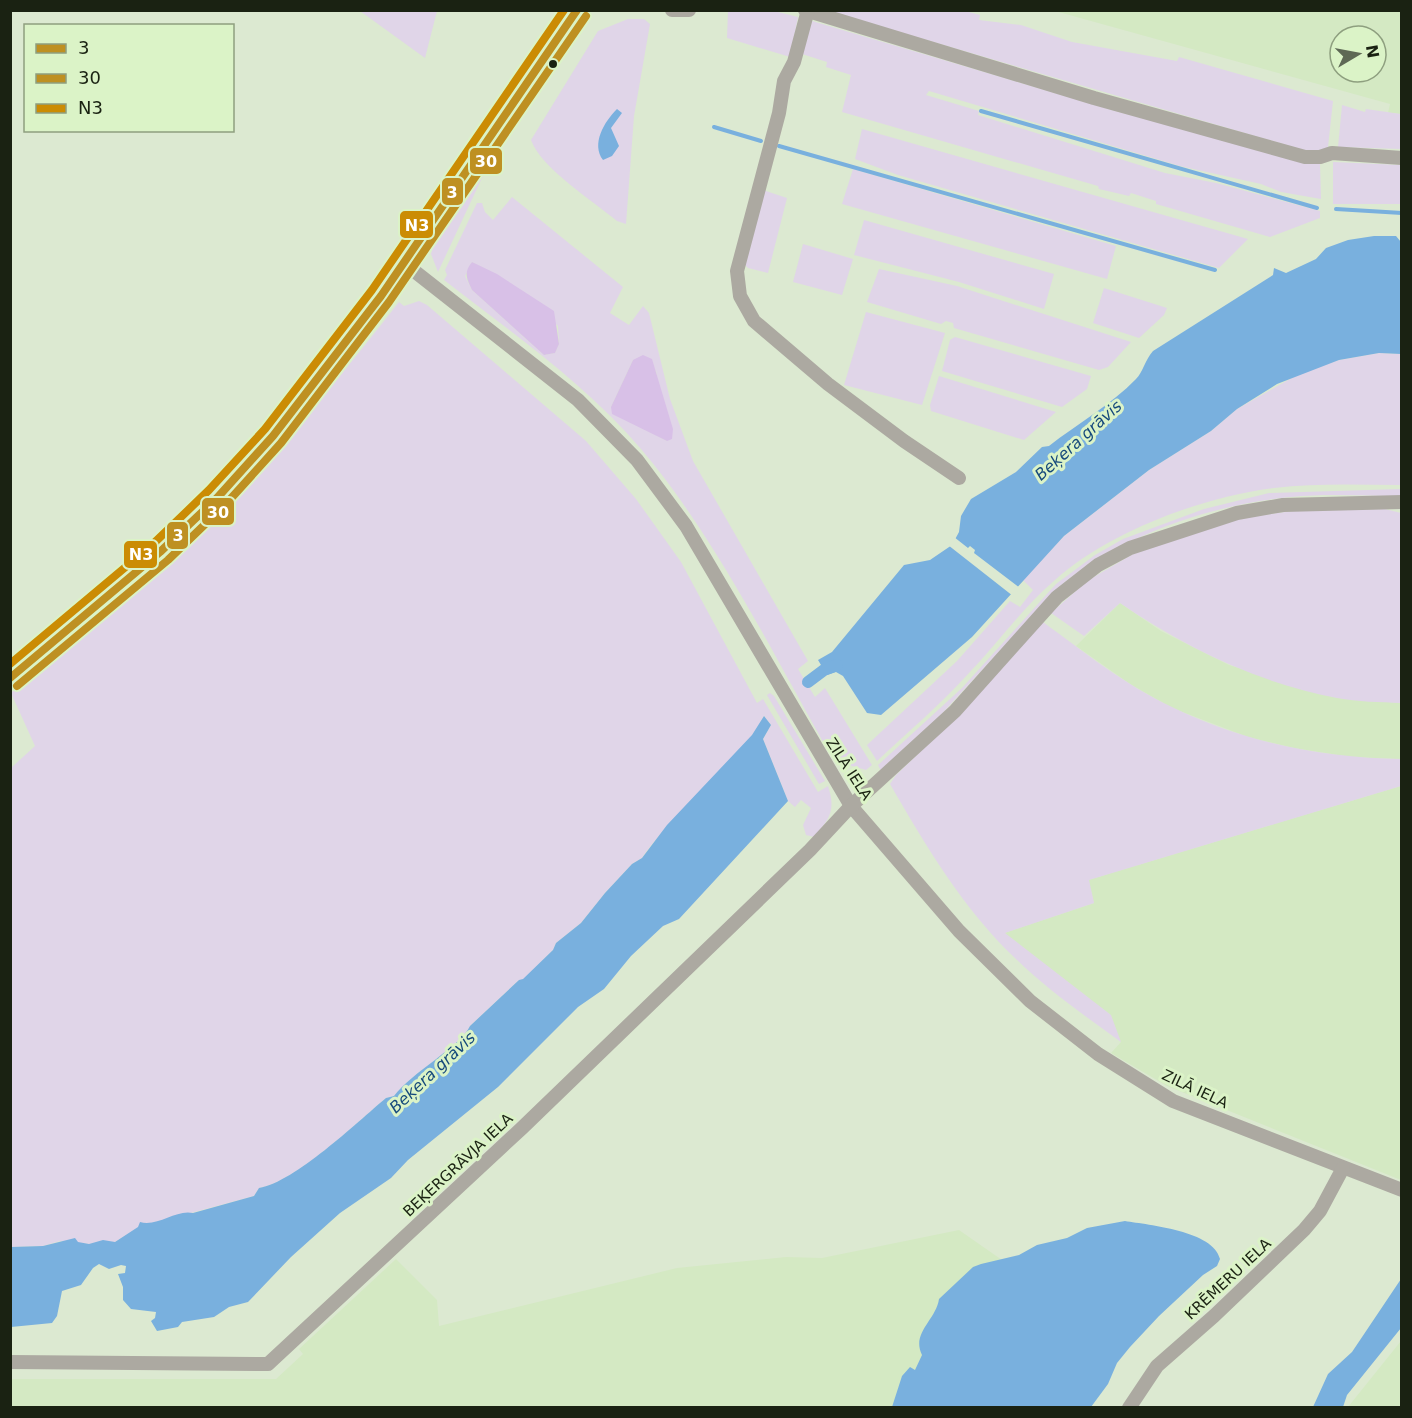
<svg xmlns="http://www.w3.org/2000/svg" width="1412" height="1418" viewBox="0 0 1412 1418" font-family="'DejaVu Sans',sans-serif">
<style>
.built{fill:#d4e9c3;fill-rule:evenodd}
.green{fill:#e0d5e8;fill-rule:evenodd}
.forest{fill:#d8c0e7}
.water{fill:#79b0de}
.pier{fill:#dce9d1}
.lines{fill:none;stroke-linecap:round;stroke-linejoin:round}
.stream{stroke:#79b0de;stroke-width:4}
.canal{stroke:#79b0de;stroke-width:12}
.minor{stroke:#aca9a1;stroke-width:14}
.secondary{stroke:#a9a89d;stroke-width:20}
.bus-1-casing{stroke:#dbf3c7;stroke-width:12}
.bus-2-casing{stroke:#dbf3c7;stroke-width:12}
.bus-3-casing{stroke:#dbf3c7;stroke-width:12}
.bus-1{stroke:#be9022;stroke-width:8}
.bus-2{stroke:#be9022;stroke-width:8}
.bus-3{stroke:#cb8c04;stroke-width:8}
.bus-dot{fill:#1a2212;stroke:#dbf3c7;stroke-width:2}
.labels{text-anchor:middle;stroke-width:6;stroke-linejoin:round;paint-order:stroke}
.street-label{font-size:15px;fill:#1a2212;stroke:#dbf3c7}
.water-label{font-size:16px;font-style:italic;fill:#15497b;stroke:#dbf3c7}
.line-badge{stroke:#dbf3c7;stroke-width:2}
.badge-label{font-size:16px;text-anchor:middle;font-weight:bold;fill:#fff}
</style>
<rect width="100%" height="100%" fill="#dce9d1"/>
<!-- built -->
<g class="built">
<path d="M 1055,11 L 1401,11 L 1401,114 L 1388,113 L 1390,104 ZM 1340,36 L 1376,36 L 1376,72 L 1340,72 Z"/>
<path d="M 1120,603 L 1161,631 L 1229,665 L 1338,698 L 1401,703 L 1401,759 L 1351,757 L 1294,748 L 1248,737 L 1172,708 L 1130,684 L 1076,646 Z"/>
<path d="M 1401,786 L 1401,1180 L 1167,1086 L 1111,1053 L 1121,1042 L 1004,933 L 1094,903 L 1088,880 Z"/>
<path d="M 959,1230 L 1002,1260 L 999,1407 L 11,1408 L 11,1379 L 276,1379 L 303,1354 L 299,1349 L 396,1259 L 437,1300 L 439,1326 L 677,1268 L 786,1257 L 822,1258 Z"/>
<path d="M 1401,1341 L 1401,1407 L 1348,1407 Z"/>
</g>
<!-- green -->
<g class="green">
<path d="M 360,11 L 437,11 L 425,58 Z"/>
<path d="M 559,11 L 564,11 L 380,279 L 397,246 Z"/>
<path d="M 728,11 L 774,11 L 798,17 L 790,57 L 727,38 Z"/>
<path d="M 827,11 L 965,11 L 980,15 L 979,20 L 1021,25 L 1072,42 L 1177,61 L 1179,57 L 1333,101 L 1328,147 L 1319,151 L 1303,150 Z"/>
<path d="M 628,19 L 644,19 L 650,24 L 634,116 L 626,224 L 617,221 C 593,201 541,168 531,140 L 598,31 Z"/>
<path d="M 812,21 L 1119,112 L 1320,163 L 1321,199 L 1281,192 L 1261,184 L 1180,166 L 929,91 L 926,95 L 979,111 L 978,115 L 1165,173 L 1216,183 L 1320,211 L 1320,218 L 1270,237 L 1156,204 L 1156,201 L 1131,193 L 1129,196 L 1099,189 L 1098,186 L 842,112 L 851,75 L 826,67 L 827,62 L 802,54 Z"/>
<path d="M 1342,105 L 1365,112 L 1366,109 L 1401,114 L 1401,149 L 1338,147 Z"/>
<path d="M 517,125 L 481,180 L 438,272 L 431,254 C 440,220 493,152 517,125 Z"/>
<path d="M 862,129 L 1248,239 L 1219,268 L 898,175 L 855,159 Z"/>
<path d="M 1333,162 L 1401,165 L 1401,204 L 1333,204 Z"/>
<path d="M 853,169 L 1116,246 L 1107,279 L 842,204 Z"/>
<path d="M 763,190 L 787,198 L 768,273 L 748,268 L 743,263 Z"/>
<path d="M 512,197 L 623,287 L 610,313 L 629,325 L 643,306 L 649,313 L 670,399 L 693,461 L 808,661 L 798,669 L 815,697 L 825,688 L 872,765 L 866,770 L 849,765 L 845,769 L 830,754 C 773,654 715,536 641,449 C 585,383 512,333 444,280 L 447,275 L 445,270 L 477,203 L 482,203 L 485,212 L 493,220 ZM 472,262 L 515,287 L 558,326 L 559,344 L 555,353 L 544,355 L 472,290 L 465,276 ZM 633,360 L 656,371 L 667,441 L 633,423 L 611,407 Z"/>
<path d="M 864,220 L 1054,274 L 1044,309 L 959,282 L 854,255 Z"/>
<path d="M 803,244 L 853,259 L 842,295 L 793,282 Z"/>
<path d="M 879,269 L 957,286 L 1131,342 L 1108,367 L 1099,370 L 954,328 L 953,323 L 946,321 L 941,324 L 867,302 Z"/>
<path d="M 1104,288 L 1167,308 L 1164,315 L 1139,338 L 1093,323 Z"/>
<path d="M 419,301 L 427,305 L 586,441 L 636,499 L 681,562 L 757,703 L 763,699 L 818,792 L 828,786 C 836,810 830,819 814,837 L 806,835 L 803,825 L 811,808 L 801,800 L 795,807 L 788,801 L 763,739 L 771,725 L 764,716 C 737,768 676,808 642,858 L 632,864 L 605,893 L 581,923 L 556,943 L 553,950 L 523,980 L 519,980 L 470,1026 C 461,1046 411,1073 394,1096 L 386,1098 C 356,1123 296,1182 259,1188 L 254,1196 L 139,1227 L 115,1242 L 89,1244 L 60,1241 L 43,1246 L 11,1247 L 11,768 L 35,746 L 11,693 C 49,661 90,631 127,598 C 227,508 317,408 399,302 L 404,306 Z"/>
<path d="M 866,312 L 945,333 L 922,405 L 844,385 Z"/>
<path d="M 955,337 L 1091,376 L 1087,389 L 1062,407 L 942,371 L 950,340 Z"/>
<path d="M 1379,353 L 1401,354 L 1401,485 C 1359,485 1316,483 1274,488 C 1202,497 1110,531 1055,580 C 1023,607 998,643 969,673 C 940,705 908,732 877,761 L 867,745 L 957,661 L 1010,601 L 1020,607 L 1033,590 L 1023,580 L 1064,536 L 1149,470 L 1211,431 L 1237,409 L 1299,374 L 1339,360 Z"/>
<path d="M 939,376 L 1056,412 L 1024,440 L 931,411 L 930,405 Z"/>
<path d="M 1401,489 L 1401,496 C 1365,496 1327,493 1291,497 C 1213,504 1119,536 1059,587 L 925,732 L 881,771 L 878,765 L 962,688 L 1056,584 L 1095,555 L 1123,539 L 1204,509 L 1269,493 Z"/>
<path d="M 1385,509 L 1401,513 L 1401,703 C 1380,702 1358,702 1337,698 C 1258,683 1186,648 1120,603 L 1084,636 L 1051,613 L 1087,581 L 1133,554 L 1240,518 L 1300,510 Z"/>
<path d="M 1043,622 C 1084,652 1125,685 1172,707 C 1243,742 1323,758 1401,759 L 1401,786 L 1089,880 L 1094,903 L 1005,933 L 1111,1015 L 1121,1042 C 1085,1016 1048,990 1016,959 C 963,909 926,846 890,784 L 896,775 L 962,712 Z"/>
<path d="M 770,693 L 774,696 L 825,781 L 819,784 L 767,695 Z"/>
</g>
<!-- forest -->
<g class="forest">
<path d="M 472,262 L 497,274 L 554,311 L 559,344 L 555,353 L 544,355 L 472,290 C 467,279 463,273 472,262 Z"/>
<path d="M 643,355 L 652,359 L 673,429 L 672,439 L 667,441 L 612,414 L 611,407 L 633,360 Z"/>
</g>
<!-- water -->
<g class="water">
<path d="M 617,109 L 622,113 L 611,128 L 619,146 L 612,156 L 603,160 C 591,144 604,122 617,109 Z"/>
<path d="M 1374,236 L 1396,236 L 1401,242 L 1401,354 L 1379,353 L 1339,360 L 1277,384 L 1237,409 L 1211,431 L 1149,470 L 1064,536 L 972,637 L 881,715 L 867,713 L 843,676 L 836,672 L 827,675 L 818,660 L 832,652 L 904,565 L 930,560 L 952,545 L 959,532 L 961,516 L 971,499 L 1016,472 L 1042,447 L 1049,446 C 1077,424 1111,405 1136,379 C 1143,372 1145,360 1153,351 L 1273,275 L 1274,268 L 1286,273 L 1316,259 L 1326,248 L 1348,240 Z"/>
<path d="M 764,716 L 771,725 L 763,739 L 788,801 L 679,919 L 663,926 L 631,956 L 604,989 L 578,1007 L 498,1087 L 408,1160 L 391,1178 L 340,1213 L 291,1257 L 248,1302 L 229,1307 L 214,1317 L 182,1322 L 178,1327 L 157,1331 L 151,1321 L 155,1318 L 156,1312 L 131,1309 L 123,1300 L 123,1287 L 118,1274 L 125,1273 L 126,1266 L 121,1265 L 109,1269 L 99,1264 L 93,1268 L 81,1285 L 62,1291 L 57,1316 L 52,1323 L 11,1327 L 11,1247 L 43,1246 L 75,1238 L 78,1242 L 89,1244 L 103,1240 L 115,1242 L 138,1227 L 140,1222 C 158,1227 176,1209 193,1213 L 254,1196 L 259,1188 C 295,1182 356,1123 386,1098 L 394,1096 C 411,1073 461,1046 470,1026 L 519,980 L 523,979 L 553,950 L 556,943 L 581,923 L 605,893 L 632,864 L 642,858 L 667,825 L 752,735 Z"/>
<path d="M 1125,1221 C 1149,1225 1214,1231 1220,1259 L 1217,1266 L 1203,1275 L 1159,1316 L 1130,1347 L 1117,1363 L 1108,1384 L 1091,1407 L 892,1407 L 902,1376 L 910,1367 L 915,1370 L 922,1355 C 911,1333 936,1320 939,1299 L 973,1267 L 981,1264 L 1019,1255 L 1037,1245 L 1067,1238 L 1087,1228 Z"/>
<path d="M 1401,1279 L 1401,1328 L 1347,1395 L 1343,1407 L 1313,1407 L 1328,1374 L 1352,1352 Z"/>
</g>
<!-- pier -->
<path class="pier" d="M 954,537 L 968,548 L 970,546 L 975,550 L 974,553 L 1020,588 L 1013,596 L 948,545 Z"/>
<g class="lines">
<!-- stream -->
<g class="stream">
<path d="M 981,111 L 1317,208"/>
<path d="M 714,127 L 761,141"/>
<path d="M 779,146 L 1215,270"/>
<path d="M 1336,209 L 1402,213"/>
</g>
<!-- canal -->
<path class="canal" d="M 808,682 L 824,670 L 837,665"/>
<!-- minor -->
<g class="minor">
<path d="M 672,10 L 689,10"/>
<path d="M 805,10 L 1094,98 L 1305,157 L 1320,157 L 1332,153 L 1402,158"/>
<path d="M 808,10 L 794,62 L 784,81 L 779,113 L 737,271 L 740,296 L 754,321 L 828,384 L 904,441 L 959,478"/>
<path d="M 404,263 L 578,400 L 637,460 L 686,526 L 851,806 L 959,931 L 1030,1001 L 1098,1054 L 1173,1101 L 1402,1190"/>
<path d="M 10,1362 L 268,1364 L 522,1128 L 810,850 L 851,806 L 955,711 L 1057,597 L 1098,565 L 1130,548 L 1237,513 L 1283,505 L 1402,502"/>
<path d="M 1129,1408 L 1157,1366 L 1214,1316 L 1304,1230 L 1320,1211 L 1343,1168"/>
</g>
<!-- secondary -->
<path class="secondary" d="M 10,678 C 92,612 173,547 244,469 C 323,382 390,284 456,186 C 496,128 538,70 577,10"/>
<defs>
<path id="bus-1" d="M 10,678 L 160,552 L 217,498 L 273,436 L 381,296 L 577,10"/>
<path id="bus-2" d="M 17,686 L 168,560 L 225,505 L 281,443 L 389,302 L 586,16"/>
<path id="bus-3" d="M 10,664 L 153,544 L 209,490 L 265,429 L 372,290 L 564,10"/>
</defs>
<!-- bus-1 casing -->
<use href="#bus-1" class="bus-1-casing"/>
<!-- bus-2 casing -->
<use href="#bus-2" class="bus-2-casing"/>
<!-- bus-3 casing -->
<use href="#bus-3" class="bus-3-casing"/>
<!-- bus-1 -->
<use href="#bus-1" class="bus-1"/>
<!-- bus-2 -->
<use href="#bus-2" class="bus-2"/>
<!-- bus-3 -->
<use href="#bus-3" class="bus-3"/>
</g>
<!-- markers -->
<circle class="bus-dot" cx="553" cy="64" r="5"/>
<g class="labels">
<!-- street labels -->
<g class="street-label">
<text transform="translate(849 769) rotate(57)" y="5">ZILĀ IELA</text>
<text transform="translate(1195 1089) rotate(25)" y="5">ZILĀ IELA</text>
<text transform="translate(458 1165) rotate(-43)" y="5">BEĶERGRĀVJA IELA</text>
<text transform="translate(1228 1279) rotate(-43)" y="5">KRĒMERU IELA</text>
</g>
<!-- water labels -->
<g class="water-label">
<text transform="translate(1078 440) rotate(-42)" y="6">Beķera grāvis</text>
<text transform="translate(432 1072) rotate(-43)" y="6">Beķera grāvis</text>
</g>
</g>
<g class="line-badge">
<rect x="469" y="147" width="34" height="28" rx="6" fill="#be9022"/>
<rect x="441" y="177" width="23" height="29" rx="6" fill="#be9022"/>
<rect x="399" y="210" width="35" height="29" rx="6" fill="#cb8c04"/>
<rect x="201" y="497" width="34" height="29" rx="6" fill="#be9022"/>
<rect x="166" y="521" width="23" height="29" rx="6" fill="#be9022"/>
<rect x="123" y="540" width="35" height="29" rx="6" fill="#cb8c04"/>
</g>
<g class="badge-label">
<text x="486" y="167">30</text>
<text x="452" y="198">3</text>
<text x="417" y="231">N3</text>
<text x="218" y="518">30</text>
<text x="178" y="541">3</text>
<text x="141" y="560">N3</text>
</g>
<!-- border -->
<rect width="1412" height="1418" fill="none" stroke="#1a2212" stroke-width="24"/>
<!-- legend -->
<rect x="24" y="24" width="210" height="108" fill="#dbf3c7" stroke="#8e9f7f" stroke-width="1.5"/>
<rect x="36" y="44" width="30" height="9" fill="#be9022" stroke="#8e9f7f" stroke-width="1.5"/>
<text x="78" y="54" font-size="18" fill="#1a2212">3</text>
<rect x="36" y="74" width="30" height="9" fill="#be9022" stroke="#8e9f7f" stroke-width="1.5"/>
<text x="78" y="84" font-size="18" fill="#1a2212">30</text>
<rect x="36" y="104" width="30" height="9" fill="#cb8c04" stroke="#8e9f7f" stroke-width="1.5"/>
<text x="78" y="114" font-size="18" fill="#1a2212">N3</text>
<!-- north arrow -->
<g transform="translate(1358 54) rotate(80)"><circle r="28" fill="#dbf3c7" stroke="#8e9f7f" stroke-width="1.5"/>
<path d="M0-4.5L10 22L0 15L-10 22Z" fill="#5e6855"/>
<text y="-9" font-size="16" font-weight="bold" text-anchor="middle" fill="#1a2212">N</text>
</g>
</svg>
